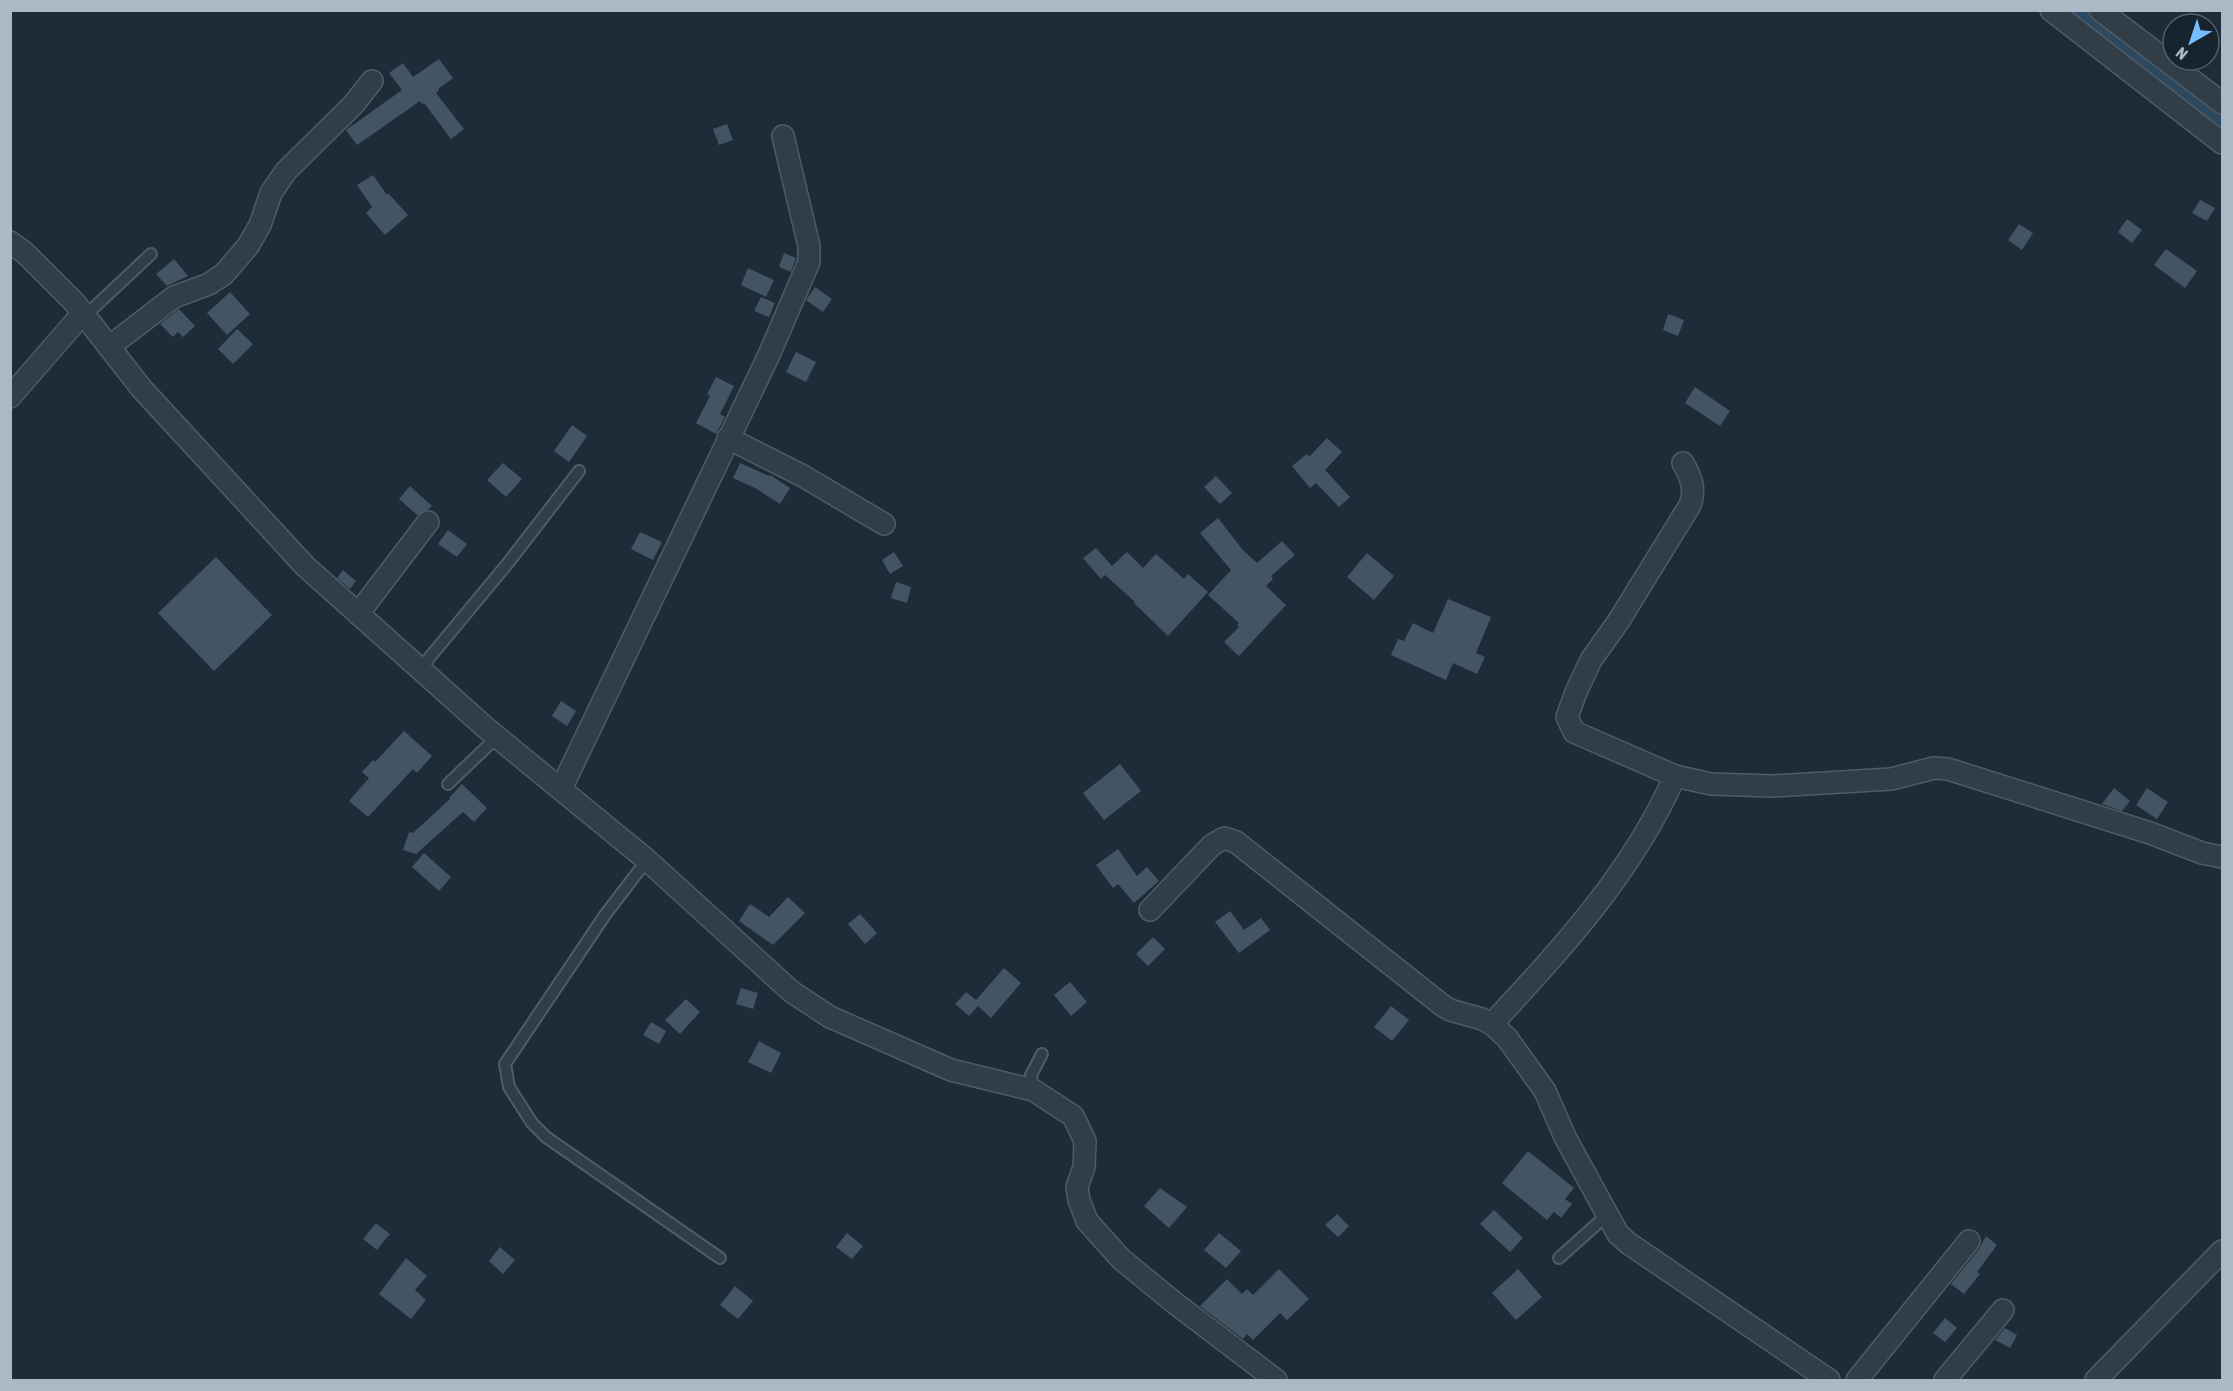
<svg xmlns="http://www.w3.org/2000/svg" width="2233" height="1391" viewBox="0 0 2233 1391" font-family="'Asap Condensed',sans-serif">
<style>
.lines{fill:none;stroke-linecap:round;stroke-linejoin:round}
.canal{stroke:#2d495f;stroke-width:21}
.building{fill:#435463}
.service-casing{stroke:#4f5c67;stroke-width:14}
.minor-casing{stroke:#4f5c67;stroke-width:24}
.service{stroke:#313e48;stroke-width:10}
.minor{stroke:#313e48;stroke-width:21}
</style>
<rect width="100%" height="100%" fill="#1d2c38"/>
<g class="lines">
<!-- canal -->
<path class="canal" d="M 2072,10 L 2222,127"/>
</g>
<!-- building -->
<g class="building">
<path d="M 439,59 L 453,78 L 438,89 L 439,90 L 436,93 L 464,129 L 451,139 L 424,103 L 422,104 L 420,101 L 357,145 L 346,130 L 402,90 L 389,73 L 403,63 L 413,77 Z"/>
<path d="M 727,124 L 733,140 L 719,145 L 713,129 Z"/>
<path d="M 373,175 L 387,195 L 388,193 L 408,215 L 385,235 L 366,213 L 372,207 L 357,185 Z"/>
<path d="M 2200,200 L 2215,208 L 2207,221 L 2192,213 Z"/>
<path d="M 2127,219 L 2142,230 L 2132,243 L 2118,232 Z"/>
<path d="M 2019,224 L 2033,233 L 2022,250 L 2008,240 Z"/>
<path d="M 2166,249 L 2197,271 L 2185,288 L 2154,265 Z"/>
<path d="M 784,253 L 796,258 L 791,272 L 779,267 Z"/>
<path d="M 174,259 L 188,276 L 167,286 L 156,274 Z"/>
<path d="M 748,268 L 774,280 L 766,297 L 741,285 Z"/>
<path d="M 815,287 L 832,299 L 823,312 L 806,300 Z"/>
<path d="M 230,292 L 250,314 L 227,335 L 207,313 Z"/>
<path d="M 761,297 L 775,303 L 769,317 L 754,311 Z"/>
<path d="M 179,309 L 195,326 L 183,337 L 178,332 L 173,337 L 160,324 Z"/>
<path d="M 1668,314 L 1684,320 L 1678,336 L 1663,330 Z"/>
<path d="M 237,329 L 253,344 L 233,364 L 218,349 Z"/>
<path d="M 796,352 L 816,362 L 806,382 L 786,372 Z"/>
<path d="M 716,377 L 734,386 L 720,414 L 725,417 L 716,434 L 696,423 L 710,396 L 707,394 Z"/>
<path d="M 1695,387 L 1730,411 L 1720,426 L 1685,403 Z"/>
<path d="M 572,425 L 587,436 L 569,462 L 554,451 Z"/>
<path d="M 1327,438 L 1342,452 L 1325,470 L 1350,497 L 1339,507 L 1316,483 L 1310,488 L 1292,466 L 1307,454 L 1309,457 Z"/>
<path d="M 503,463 L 522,479 L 506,497 L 487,480 Z"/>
<path d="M 740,463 L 769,476 L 770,475 L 790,488 L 780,504 L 755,488 L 733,478 Z"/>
<path d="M 1216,476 L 1232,493 L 1220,504 L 1204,487 Z"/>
<path d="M 410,486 L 432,506 L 429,509 L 423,511 L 417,515 L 399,499 Z"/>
<path d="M 1218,518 L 1242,549 L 1257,563 L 1282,541 L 1295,555 L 1271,576 L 1273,579 L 1266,586 L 1286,605 L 1239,656 L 1224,642 L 1239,627 L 1237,625 L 1239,623 L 1208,595 L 1231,570 L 1200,533 Z"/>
<path d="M 448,530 L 467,544 L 457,557 L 438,544 Z"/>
<path d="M 640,532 L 662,542 L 653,560 L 631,549 Z"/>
<path d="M 1096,548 L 1112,566 L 1127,552 L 1143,568 L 1156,554 L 1184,579 L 1188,574 L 1208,592 L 1168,636 L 1134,603 L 1135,602 L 1105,575 L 1101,579 L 1083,558 Z"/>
<path d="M 894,552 L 903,566 L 890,574 L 882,560 Z"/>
<path d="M 1367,553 L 1394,576 L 1374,600 L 1347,577 Z"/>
<path d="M 216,557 L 272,615 L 214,671 L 158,613 Z"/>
<path d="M 343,570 L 356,581 L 350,589 L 337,578 Z"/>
<path d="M 896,582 L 911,587 L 907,603 L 891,598 Z"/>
<path d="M 1448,599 L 1491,617 L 1476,653 L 1485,657 L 1477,674 L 1453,663 L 1446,680 L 1391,655 L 1398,639 L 1404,641 L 1413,623 L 1433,633 Z"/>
<path d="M 561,701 L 576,711 L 567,726 L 552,716 Z"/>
<path d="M 404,731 L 432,756 L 417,773 L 413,769 L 368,817 L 349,801 L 369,778 L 362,772 L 373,760 L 375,762 Z"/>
<path d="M 1120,764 L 1141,791 L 1104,820 L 1083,793 Z"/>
<path d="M 462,784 L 487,808 L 474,822 L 463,812 L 416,854 L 403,850 L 409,832 L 413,833 L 450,799 L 449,798 Z"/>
<path d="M 2114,788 L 2130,801 L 2122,811 L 2102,804 Z"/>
<path d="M 2147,788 L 2168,802 L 2157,819 L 2136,805 Z"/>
<path d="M 1118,849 L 1137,876 L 1147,867 L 1159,881 L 1134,903 L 1118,884 L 1113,888 L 1096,865 Z"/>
<path d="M 424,853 L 451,877 L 439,891 L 412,867 Z"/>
<path d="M 788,897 L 805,913 L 773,945 L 739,921 L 750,904 L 769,917 Z"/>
<path d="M 1230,911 L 1244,930 L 1261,918 L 1270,930 L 1239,953 L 1215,922 Z"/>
<path d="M 860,914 L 877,933 L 865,944 L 848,924 Z"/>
<path d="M 1153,937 L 1165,949 L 1148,966 L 1136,954 Z"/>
<path d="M 1004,968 L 1021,983 L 991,1018 L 978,1006 L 969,1016 L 955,1004 L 966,992 L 976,1000 Z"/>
<path d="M 1070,982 L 1087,1002 L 1071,1016 L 1054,995 Z"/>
<path d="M 741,988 L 758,993 L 753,1009 L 736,1004 Z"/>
<path d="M 686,999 L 700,1012 L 680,1034 L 665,1020 Z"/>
<path d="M 1391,1006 L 1409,1020 L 1392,1041 L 1374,1027 Z"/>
<path d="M 651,1022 L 666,1031 L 659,1044 L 643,1035 Z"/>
<path d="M 759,1041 L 781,1053 L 771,1073 L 748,1062 Z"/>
<path d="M 1528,1151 L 1574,1188 L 1565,1199 L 1572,1204 L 1561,1218 L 1554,1212 L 1547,1220 L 1502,1183 Z"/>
<path d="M 1160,1188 L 1187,1207 L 1169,1228 L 1144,1206 Z"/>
<path d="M 1494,1210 L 1523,1238 L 1510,1252 L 1480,1224 Z"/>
<path d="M 1337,1214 L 1349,1226 L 1338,1237 L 1325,1225 Z"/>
<path d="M 376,1223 L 390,1234 L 377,1250 L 363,1239 Z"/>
<path d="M 847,1233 L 863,1246 L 852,1259 L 836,1247 Z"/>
<path d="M 1219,1233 L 1241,1251 L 1226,1268 L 1204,1250 Z"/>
<path d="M 1986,1236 L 1997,1245 L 1977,1272 L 1980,1274 L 1964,1294 L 1951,1284 L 1979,1249 Z"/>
<path d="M 500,1247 L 515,1260 L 503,1274 L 489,1261 Z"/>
<path d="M 406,1258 L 427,1276 L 415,1290 L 426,1300 L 411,1319 L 379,1294 Z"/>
<path d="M 1279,1269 L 1309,1299 L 1287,1320 L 1280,1313 L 1253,1340 L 1247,1334 L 1243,1339 L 1200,1306 L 1227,1279 L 1242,1294 L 1247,1289 L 1253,1295 Z"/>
<path d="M 1518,1269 L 1542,1297 L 1516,1320 L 1492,1293 Z"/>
<path d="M 735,1286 L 753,1301 L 738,1319 L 720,1305 Z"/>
<path d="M 1945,1318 L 1957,1328 L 1945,1342 L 1933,1333 Z"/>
<path d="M 2005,1328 L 2017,1335 L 2010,1348 L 1995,1340 Z"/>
</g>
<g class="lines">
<defs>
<g id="service">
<path d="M 85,316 L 151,254"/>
<path d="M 420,669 L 508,563 L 579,471"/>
<path d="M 448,784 L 497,737"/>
<path d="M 647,860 L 605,915 L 505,1064 L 509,1087 L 532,1123 L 546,1137 L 720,1258"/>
<path d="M 1033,1090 L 1031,1075 L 1042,1054"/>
<path d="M 1559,1258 L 1607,1215"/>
</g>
<g id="minor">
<path d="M 2051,10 L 2222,143"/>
<path d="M 2100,10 L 2222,103"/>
<path d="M 10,242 L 25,253 L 74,302 L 142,389 L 305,566 L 486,728 L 647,860 L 792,992 L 830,1017 L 951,1070 L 1033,1090 L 1073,1116 L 1085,1141 L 1084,1167 L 1077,1187 L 1079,1200 L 1087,1221 L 1121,1259 L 1176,1304 L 1276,1380"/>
<path d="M 109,347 L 174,297 L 209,284 L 224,274 L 248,246 L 260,225 L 271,193 L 286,171 L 353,105 L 372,81"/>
<path d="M 10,397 L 83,313"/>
<path d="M 728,438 L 803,476 L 884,524"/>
<path d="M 358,614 L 428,522"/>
<path d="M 1675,776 L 1711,784 L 1773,786 L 1891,779 L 1934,768 L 1948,769 L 2150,833 L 2202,853 L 2222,857"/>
<path d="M 561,789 L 768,357 L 809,262 L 809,246 L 783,136"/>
<path d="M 1150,910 L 1212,845 L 1224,838 L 1236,842 L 1442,1005 L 1450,1010 L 1482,1019 L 1492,1024 L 1507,1038 L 1545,1091 L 1565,1137 L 1618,1234 L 1628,1243 L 1829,1380"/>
<path d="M 1492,1024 C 1563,947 1632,873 1675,776 L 1574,732 L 1567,717 L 1576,692 L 1591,660 L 1618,622 L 1690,505 C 1696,489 1691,477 1683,463"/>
<path d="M 1857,1380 L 1969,1241"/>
<path d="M 1945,1380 L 2003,1310"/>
<path d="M 2096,1380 L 2222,1251"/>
</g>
</defs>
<!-- service casing -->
<use href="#service" class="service-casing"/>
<!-- minor casing -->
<use href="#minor" class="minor-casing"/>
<!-- service -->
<use href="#service" class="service"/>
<!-- minor -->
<use href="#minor" class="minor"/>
</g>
<!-- border -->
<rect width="2233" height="1391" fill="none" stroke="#abb9c6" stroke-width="24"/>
<!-- north arrow -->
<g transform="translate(2191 42) rotate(219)"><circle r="28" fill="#17232d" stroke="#525f6a" stroke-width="1.5"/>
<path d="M0-4.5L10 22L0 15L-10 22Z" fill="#76bdff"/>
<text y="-9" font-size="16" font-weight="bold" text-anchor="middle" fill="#abb9c6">N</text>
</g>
</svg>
